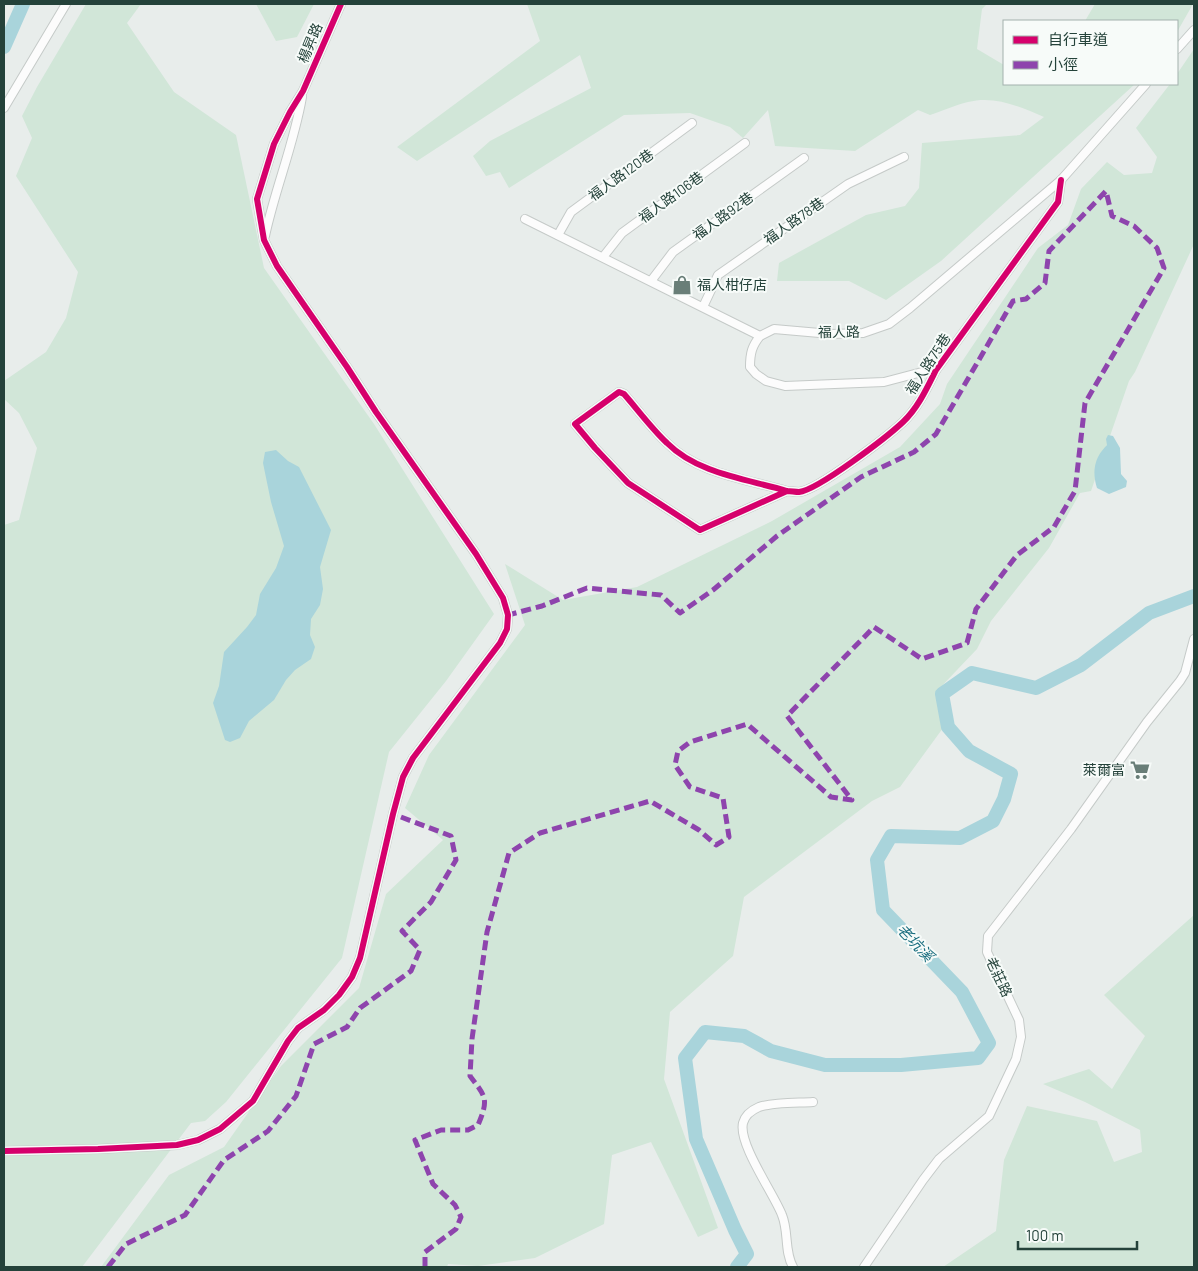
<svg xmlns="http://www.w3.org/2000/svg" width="1198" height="1271" viewBox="0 0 1198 1271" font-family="Barlow,'Noto Sans TC',sans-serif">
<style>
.green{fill:#d1e6d8}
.water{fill:#a9d4db}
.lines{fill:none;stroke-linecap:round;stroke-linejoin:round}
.river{stroke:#a9d4db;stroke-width:14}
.minor-casing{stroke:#c5cac8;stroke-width:10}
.minor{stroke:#fcfcfc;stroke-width:8}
.quiet{stroke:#8e44ad;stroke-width:5;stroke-dasharray:10 5;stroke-linecap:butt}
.cycleway-casing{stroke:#f7fbf9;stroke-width:9}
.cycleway{stroke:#d6006c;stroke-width:6}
.labels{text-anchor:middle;stroke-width:4;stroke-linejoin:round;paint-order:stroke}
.street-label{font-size:14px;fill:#24423a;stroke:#f7fbf9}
.poi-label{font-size:14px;fill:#24423a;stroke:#f7fbf9;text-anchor:start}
.water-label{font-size:15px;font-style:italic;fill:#1c6f80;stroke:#f7fbf9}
</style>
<rect width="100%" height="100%" fill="#e8edeb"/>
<!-- green -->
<g class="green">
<path d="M 86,4 L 141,4 L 127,23 L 174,92 L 236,135 L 264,268 L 374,424 L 494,614 L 446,681 L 389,752 L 342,958 L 226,1102 L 205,1121 L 191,1123 L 82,1267 L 4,1267 L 4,525 L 19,520 L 37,448 L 19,413 L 4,399 L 4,381 L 46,352 L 66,318 L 78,272 L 16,176 L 32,138 L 22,116 L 37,87 Z"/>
<path d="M 256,4 L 314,4 L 297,37 L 276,41 Z"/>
<path d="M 527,4 L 987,4 L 982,9 L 977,49 L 1004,65 L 1004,84 L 1135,84 L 941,261 L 886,300 L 849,281 L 777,281 L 779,263 L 866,215 L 905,206 L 919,188 L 922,143 L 1020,135 L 1044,117 C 1020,107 995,95 968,102 C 955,105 942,111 930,115 L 918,110 L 855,151 L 775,146 L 768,110 L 743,138 L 730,127 L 690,113 L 624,115 L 509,188 L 500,172 L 486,176 L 473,156 L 490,141 L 591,88 L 580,55 L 417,161 L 397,147 L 540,41 Z"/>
<path d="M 1095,4 L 1193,4 L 1177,32 L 1177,21 L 1085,21 Z"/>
<path d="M 1194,49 L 1194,244 L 1135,372 L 1129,381 L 1091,491 L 1080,493 L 1049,548 L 991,621 L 977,649 L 937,691 L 943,728 L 900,787 L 872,801 L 744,897 L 733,956 L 670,1012 L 664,1079 L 718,1228 L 698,1237 L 651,1142 L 612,1155 L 604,1224 L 535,1258 L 478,1266 L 448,1264 L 447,1267 L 101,1267 L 169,1175 L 224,1147 L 281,1066 L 359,988 L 386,894 L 443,840 L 405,808 L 429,755 L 525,625 L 505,564 L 563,600 L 637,587 L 772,521 L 900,447 L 940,404 L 947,384 L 1038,248 L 1068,225 L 1081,189 L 1107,162 L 1124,175 L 1152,173 L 1157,157 L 1136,128 L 1170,84 L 1177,84 L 1177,74 Z"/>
<path d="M 1194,915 L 1194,1267 L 943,1267 L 996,1231 L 1004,1160 L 1027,1106 L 1097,1121 L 1114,1162 L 1142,1152 L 1140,1130 L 1085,1102 L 1043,1084 L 1089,1069 L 1112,1089 L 1145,1036 L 1104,995 Z"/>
</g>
<!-- water -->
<g class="water">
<path d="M 1108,435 L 1113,436 L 1120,448 L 1121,474 L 1127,481 L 1126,487 L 1109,494 L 1097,488 C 1092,471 1094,458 1107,445 L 1106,439 Z"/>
<path d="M 276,450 L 288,461 L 299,467 L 331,530 L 320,567 L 323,589 L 320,605 L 311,619 L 310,635 L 315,647 L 311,659 L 295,670 L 286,680 L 274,700 L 249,721 L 240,738 L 230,742 L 225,740 L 213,703 L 219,686 L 224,652 L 247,627 L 256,615 L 260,594 L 276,568 L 284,546 L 271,502 L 263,463 L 265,452 Z"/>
</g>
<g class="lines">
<!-- river -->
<g class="river">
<path d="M 4,47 L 23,4"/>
<path d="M 737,1267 L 747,1254 L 735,1230 L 696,1139 L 685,1058 L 705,1032 L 744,1036 L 771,1051 L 825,1065 L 901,1065 L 978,1058 L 989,1043 L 962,992 L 883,910 L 877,860 L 891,836 L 960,838 L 993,821 L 1004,799 L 1011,774 L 969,751 L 948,727 L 942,694 L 972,673 L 1036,688 L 1081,665 L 1149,613 L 1194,596"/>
</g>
<defs>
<g id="minor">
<path d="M 1177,49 L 1194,30"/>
<path d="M 4,108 L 66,4"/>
<path d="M 525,219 L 760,336 L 774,329 L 831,334 L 863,333 L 889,324 L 910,308 L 1061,180 L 1146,84"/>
<path d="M 558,235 L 571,212 L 692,123"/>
<path d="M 265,236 C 275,189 294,144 302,97"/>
<path d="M 603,257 L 622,233 L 745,143"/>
<path d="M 651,281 L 673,252 L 804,158"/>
<path d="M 703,307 L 718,275 L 848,184 L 904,157"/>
<path d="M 760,336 C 752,346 750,353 750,367 L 756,374 L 766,381 L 785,386 L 884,382 L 922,372 L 936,370"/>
<path d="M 787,491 L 700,530 L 628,483 L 595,448 L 575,424 L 619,392 L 624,394 C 638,410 652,429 667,443 C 698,474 747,479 787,491 C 791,491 795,492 799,492 C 818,490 887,437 903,422 C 918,408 927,388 936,370 L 1058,202 L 1061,180"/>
<path d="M 4,1151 L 98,1149 L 177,1145 L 198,1140 L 220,1129 L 253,1101 L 288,1041 L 298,1028 L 324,1010 L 339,995 L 352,977 L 360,958 L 393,814 L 403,777 L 413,758 L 500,643 L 507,629 L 508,615 L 503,598 L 476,554 L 376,412 L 347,367 L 277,266 L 264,240 L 257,199 L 274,144 L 290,112 L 303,91 L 341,4"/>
<path d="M 793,1267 C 784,1251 789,1232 782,1215 C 774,1194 738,1144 743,1123 C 745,1115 752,1110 759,1107 C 774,1102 797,1103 813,1102"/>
<path d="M 864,1267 L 923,1180 L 939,1159 L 989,1116 L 1016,1059 L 1021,1037 L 1019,1020 L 987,952 L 988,936 L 1071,829 L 1147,722 L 1180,681 L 1185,673 L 1194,639"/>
</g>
</defs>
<!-- minor casing -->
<use href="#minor" class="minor-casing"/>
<!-- minor -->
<use href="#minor" class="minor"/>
<!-- quiet -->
<g class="quiet">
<path d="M 108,1267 L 126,1244 L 185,1215 L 224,1160 L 268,1131 L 296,1096 L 314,1044 L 347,1027 L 360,1008 L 411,971 L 420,950 L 402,931 L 431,902 L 456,860 L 451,836 L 393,814"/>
<path d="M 425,1267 L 425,1252 L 456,1229 L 461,1217 L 455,1205 L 433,1184 L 415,1140 L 441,1130 L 468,1130 L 478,1125 C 489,1099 486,1097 470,1076 L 472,1039 L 487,932 L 509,853 L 540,833 L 650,801 L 699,830 L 716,845 L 729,837 L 723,798 L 690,787 L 675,765 L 678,751 L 690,742 L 747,724 L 831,797 L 852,800 L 787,716 L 874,627 L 922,659 L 967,643 L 976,609 L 1017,555 L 1054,527 L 1075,491 L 1085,403 L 1164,268 L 1157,248 L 1134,226 L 1112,216 L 1106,191 L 1049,251 L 1045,283 L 1026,299 L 1013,301 L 936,434 L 914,452 L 861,477 L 777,536 L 713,590 L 680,613 L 661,595 L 587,588 L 542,606 L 508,615"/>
</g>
<defs>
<g id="cycleway">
<path d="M 787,491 L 700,530 L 628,483 L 595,448 L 575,424 L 619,392 L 624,394 C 638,410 652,429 667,443 C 698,474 747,479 787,491 C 791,491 795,492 799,492 C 818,490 887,437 903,422 C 918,408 927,388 936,370 L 1058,202 L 1061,180"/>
<path d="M 4,1151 L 98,1149 L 177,1145 L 198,1140 L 220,1129 L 253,1101 L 288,1041 L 298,1028 L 324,1010 L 339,995 L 352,977 L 360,958 L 393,814 L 403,777 L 413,758 L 500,643 L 507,629 L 508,615 L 503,598 L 476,554 L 376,412 L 347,367 L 277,266 L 264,240 L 257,199 L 274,144 L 290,112 L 303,91 L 341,4"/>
</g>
</defs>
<!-- cycleway casing -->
<use href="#cycleway" class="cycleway-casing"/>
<!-- cycleway -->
<use href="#cycleway" class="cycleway"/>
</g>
<!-- icons -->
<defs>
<symbol id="shop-bare" viewBox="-9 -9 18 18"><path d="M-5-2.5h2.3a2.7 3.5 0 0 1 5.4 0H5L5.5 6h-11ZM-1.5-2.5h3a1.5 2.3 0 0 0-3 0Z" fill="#697e78" stroke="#f7fbf9" stroke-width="2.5" paint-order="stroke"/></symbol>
<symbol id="supermarket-bare" viewBox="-9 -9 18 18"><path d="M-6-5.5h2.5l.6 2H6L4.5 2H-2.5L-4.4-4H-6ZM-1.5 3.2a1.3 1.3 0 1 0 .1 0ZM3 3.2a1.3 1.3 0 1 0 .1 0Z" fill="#697e78" stroke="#f7fbf9" stroke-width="2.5" paint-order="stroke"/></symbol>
</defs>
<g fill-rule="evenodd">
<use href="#shop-bare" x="668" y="271" width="28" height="28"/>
<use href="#supermarket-bare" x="1126" y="756" width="28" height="28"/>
</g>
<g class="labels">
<!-- street labels -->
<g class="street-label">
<text transform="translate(310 43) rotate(-67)" y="5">楊昇路</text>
<text transform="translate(621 175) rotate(-36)" y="5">福人路120巷</text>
<text transform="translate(671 197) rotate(-36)" y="5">福人路106巷</text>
<text transform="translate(723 216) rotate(-36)" y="5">福人路92巷</text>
<text transform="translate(794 221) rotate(-35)" y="5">福人路78巷</text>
<text transform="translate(839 332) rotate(-1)" y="5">福人路</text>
<text transform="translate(928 364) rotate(-57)" y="5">福人路75巷</text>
<text transform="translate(999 977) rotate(65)" y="5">老莊路</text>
</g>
<!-- poi labels -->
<g class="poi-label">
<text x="697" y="290">福人柑仔店</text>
<text x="1125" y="775" text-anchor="end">萊爾富</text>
</g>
<!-- water labels -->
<g class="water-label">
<text transform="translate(915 943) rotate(46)" y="5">老坑溪</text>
</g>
</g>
<!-- border -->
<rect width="1198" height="1271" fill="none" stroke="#24423a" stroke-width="10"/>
<!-- legend -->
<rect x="1003" y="20" width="175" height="65" fill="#f7fbf9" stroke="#a3b1ad"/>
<rect x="1013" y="36" width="25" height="8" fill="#d6006c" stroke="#a3b1ad"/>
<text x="1048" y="45" font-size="15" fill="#24423a">自行車道</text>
<rect x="1013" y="61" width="25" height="8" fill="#8e44ad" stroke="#a3b1ad"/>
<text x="1048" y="70" font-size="15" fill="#24423a">小徑</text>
<!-- scale -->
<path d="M1018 1241v8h119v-8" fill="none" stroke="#24423a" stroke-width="2.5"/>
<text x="1026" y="1241" font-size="15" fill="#24423a" stroke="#f7fbf9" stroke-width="4" paint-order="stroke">100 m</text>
</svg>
